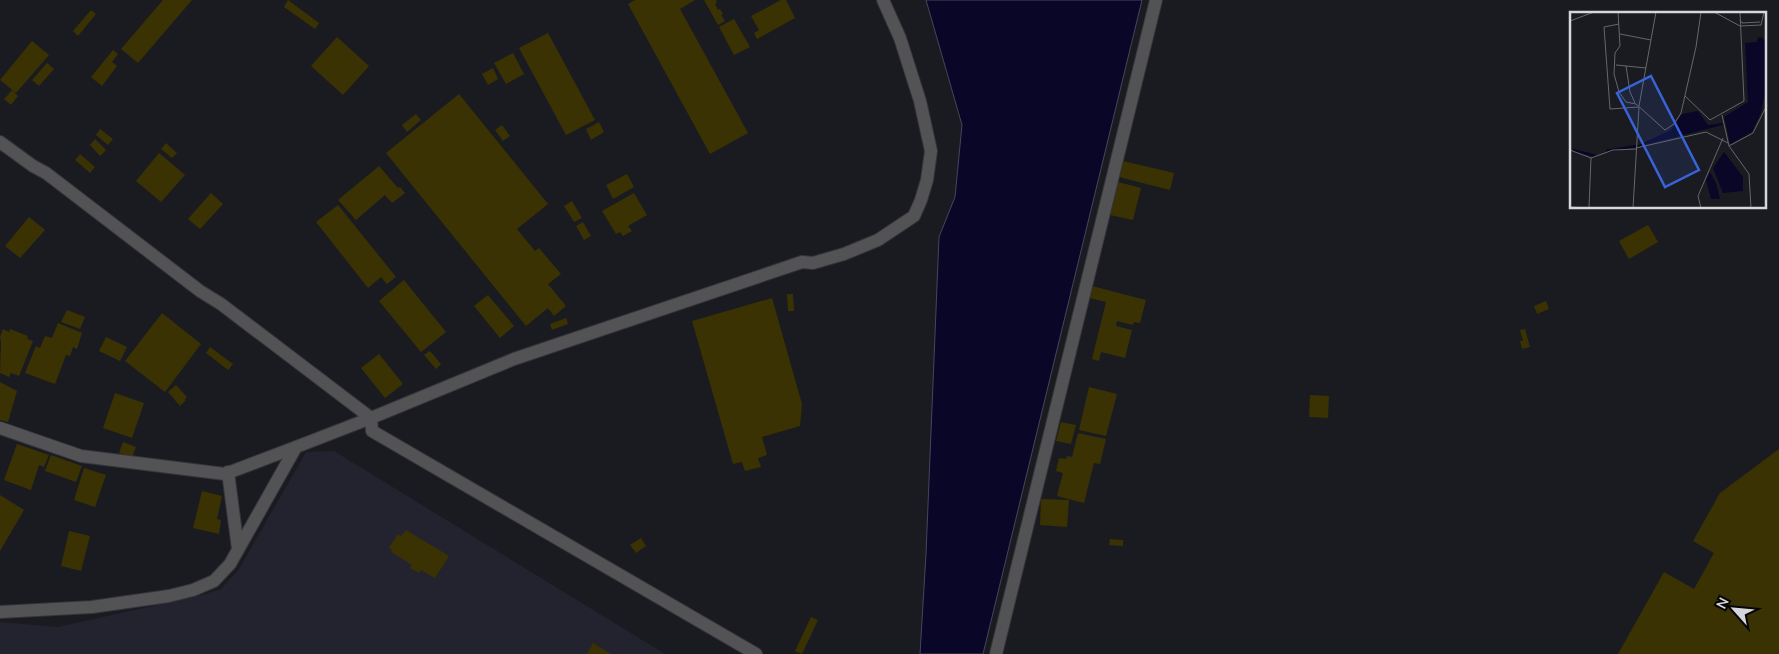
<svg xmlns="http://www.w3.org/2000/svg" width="1779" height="654" viewBox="0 0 1779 654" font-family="'Nunito Sans',sans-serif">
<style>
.built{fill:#22232e}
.water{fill:#090627;stroke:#47455d}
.building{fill:#3a3202}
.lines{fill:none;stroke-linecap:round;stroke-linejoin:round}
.minor-casing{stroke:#34353a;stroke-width:14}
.minor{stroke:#535356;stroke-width:12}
.inset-river{fill:none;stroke:#090627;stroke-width:2.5}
.inset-road{fill:none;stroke:#66666b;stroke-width:1}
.view{fill:#3963d8;fill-opacity:0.15;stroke:#3963d8;stroke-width:2.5}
.inset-edge{fill:none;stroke:#d7d7db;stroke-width:2.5}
</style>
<rect width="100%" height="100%" fill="#1a1b20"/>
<!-- built -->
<path class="built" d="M 334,451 L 665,654 L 0,654 L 0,622 L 58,627 L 202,595 L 221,589 L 239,569 L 306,452 Z"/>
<!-- water -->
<path class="water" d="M 926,0 L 1142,0 L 983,654 L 920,654 L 926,554 L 939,237 L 955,197 L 962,125 Z"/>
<!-- building -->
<g class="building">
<path d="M 163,0 L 192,0 L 138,63 L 121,49 Z"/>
<path d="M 288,0 L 319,23 L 315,29 L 284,7 Z"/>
<path d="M 635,0 L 695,0 L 680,9 L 748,133 L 710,154 L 628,4 Z"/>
<path d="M 704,0 L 716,0 L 717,2 L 715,4 L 718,10 L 720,9 L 723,14 L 721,15 L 725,21 L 718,25 Z"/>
<path d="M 781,0 L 786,0 L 795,18 L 757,39 L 754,33 L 759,30 L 751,16 Z"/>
<path d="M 91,10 L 96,14 L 78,36 L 73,31 Z"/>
<path d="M 734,19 L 750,47 L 734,55 L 719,27 Z"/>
<path d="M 548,33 L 595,120 L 566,135 L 519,48 Z"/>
<path d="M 337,37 L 369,66 L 343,95 L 311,66 Z"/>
<path d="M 32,41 L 49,55 L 16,93 L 0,80 Z"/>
<path d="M 113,50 L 118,54 L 112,62 L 117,66 L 102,86 L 91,77 Z"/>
<path d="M 513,53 L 524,74 L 506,84 L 494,63 Z"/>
<path d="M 47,63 L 54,69 L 39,86 L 32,80 Z"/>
<path d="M 493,68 L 498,79 L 488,85 L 482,74 Z"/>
<path d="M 12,90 L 18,96 L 11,105 L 4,99 Z"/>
<path d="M 459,94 L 548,204 L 517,229 L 535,251 L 539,248 L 561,274 L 548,284 L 566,306 L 554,316 L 548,308 L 526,326 L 386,153 Z"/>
<path d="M 416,114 L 421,120 L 407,132 L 402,125 Z"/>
<path d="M 599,122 L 604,132 L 591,140 L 586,129 Z"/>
<path d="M 502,125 L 510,136 L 503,141 L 495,130 Z"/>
<path d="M 100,129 L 113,139 L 108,145 L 96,135 Z"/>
<path d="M 95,139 L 106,150 L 100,156 L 90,145 Z"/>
<path d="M 166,143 L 177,153 L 172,158 L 161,149 Z"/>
<path d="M 159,153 L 185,175 L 161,202 L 136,181 Z"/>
<path d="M 80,154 L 95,167 L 90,173 L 75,160 Z"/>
<path d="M 1123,161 L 1174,173 L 1170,190 L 1119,177 Z"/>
<path d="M 379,166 L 398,188 L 400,187 L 405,193 L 392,203 L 385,195 L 356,220 L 338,200 Z"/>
<path d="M 627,174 L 634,187 L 613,199 L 606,185 Z"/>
<path d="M 1118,182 L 1141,188 L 1133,220 L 1110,215 Z"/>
<path d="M 211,193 L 223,204 L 200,229 L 188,219 Z"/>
<path d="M 634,193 L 647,215 L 628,226 L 632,231 L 623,236 L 620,232 L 616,234 L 602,211 Z"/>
<path d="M 572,201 L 582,218 L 574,222 L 564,206 Z"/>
<path d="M 338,205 L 396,277 L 387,284 L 381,277 L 368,288 L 316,222 Z"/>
<path d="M 29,217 L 45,230 L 20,258 L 5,246 Z"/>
<path d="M 583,222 L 591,236 L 584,240 L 576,226 Z"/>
<path d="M 1648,225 L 1658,242 L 1629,259 L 1619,241 Z"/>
<path d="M 404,280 L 446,332 L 421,352 L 379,301 Z"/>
<path d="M 1092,286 L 1146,300 L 1140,323 L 1134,322 L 1133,325 L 1117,321 L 1116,326 L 1132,330 L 1125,358 L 1101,352 L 1099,361 L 1092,359 L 1106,302 L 1089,298 Z"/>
<path d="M 787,294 L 793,294 L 794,311 L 788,311 Z"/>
<path d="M 488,295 L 514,326 L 500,338 L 474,306 Z"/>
<path d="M 772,298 L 802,404 L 800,426 L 762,437 L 767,455 L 758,458 L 761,467 L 745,471 L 742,462 L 733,464 L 692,321 Z"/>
<path d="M 1546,301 L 1549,309 L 1537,314 L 1534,306 Z"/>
<path d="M 67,310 L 85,317 L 80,329 L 61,322 Z"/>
<path d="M 162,313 L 201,344 L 165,392 L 125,361 Z"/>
<path d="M 566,318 L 568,324 L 552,330 L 550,324 Z"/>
<path d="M 58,323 L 82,333 L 77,349 L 73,347 L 70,356 L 66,355 L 55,384 L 25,373 L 36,346 L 40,348 L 45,336 L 52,338 Z"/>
<path d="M 3,329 L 9,332 L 10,329 L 28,336 L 27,339 L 33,341 L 19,376 L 11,373 L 9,377 L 0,373 L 1,343 L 0,337 Z"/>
<path d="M 1525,329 L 1530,347 L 1522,349 L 1520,341 L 1523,341 L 1520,330 Z"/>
<path d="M 106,337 L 127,347 L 120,361 L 99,351 Z"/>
<path d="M 210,347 L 233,364 L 228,370 L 206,353 Z"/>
<path d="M 430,351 L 441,364 L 436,369 L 424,355 Z"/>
<path d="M 379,354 L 403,384 L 385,398 L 361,368 Z"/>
<path d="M 0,382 L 17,391 L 8,422 L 0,420 Z"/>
<path d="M 176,385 L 187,397 L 185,399 L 186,400 L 180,406 L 168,392 Z"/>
<path d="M 1089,387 L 1117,394 L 1106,436 L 1079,430 Z"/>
<path d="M 115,393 L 144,403 L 132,438 L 103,428 Z"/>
<path d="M 1310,395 L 1329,396 L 1328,418 L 1309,417 Z"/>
<path d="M 1061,422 L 1076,425 L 1071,444 L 1056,441 Z"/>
<path d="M 1078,433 L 1106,439 L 1100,464 L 1094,463 L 1084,503 L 1057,496 L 1063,473 L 1056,471 L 1059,458 L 1066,459 L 1067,456 L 1072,457 Z"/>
<path d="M 123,442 L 136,447 L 132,457 L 119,453 Z"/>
<path d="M 17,444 L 49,455 L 44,467 L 39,465 L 31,490 L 4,480 Z"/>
<path d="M 1779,449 L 1779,654 L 1618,654 L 1664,572 L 1694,589 L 1714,553 L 1693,541 L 1720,493 Z"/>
<path d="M 51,455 L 82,466 L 76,482 L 45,471 Z"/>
<path d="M 84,468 L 106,475 L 95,507 L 74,500 Z"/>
<path d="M 202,491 L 222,496 L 217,519 L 221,520 L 219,534 L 193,528 Z"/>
<path d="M 0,495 L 24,510 L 0,551 Z"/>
<path d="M 1041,499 L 1069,500 L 1067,527 L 1040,525 Z"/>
<path d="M 406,530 L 449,556 L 435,578 L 421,570 L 419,573 L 410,568 L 412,565 L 391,552 L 392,550 L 389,548 L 398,534 L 401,536 Z"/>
<path d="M 69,531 L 90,536 L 81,571 L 61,566 Z"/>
<path d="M 641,538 L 646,546 L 636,553 L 630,545 Z"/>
<path d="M 1110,539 L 1123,540 L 1123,546 L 1109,545 Z"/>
<path d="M 811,617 L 818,620 L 802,654 L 795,651 Z"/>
<path d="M 593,643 L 611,654 L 587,654 Z"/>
</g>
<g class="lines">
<defs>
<g id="minor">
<path d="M 0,142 L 33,166 L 46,173 L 200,291 L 221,304 L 371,418"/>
<path d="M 371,418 L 372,431 L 756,654"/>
<path d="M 0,428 L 81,456 L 225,474 L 296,447"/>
<path d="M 228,472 L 238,549"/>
<path d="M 0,612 L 92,607 L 169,596 L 193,590 L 214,581 L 230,564 L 296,447 L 371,418 L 514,359 L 802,262 L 813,263 L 844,254 L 878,240 L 914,216 L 921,200 L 927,180 L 931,151 L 920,101 L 900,38 L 883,0"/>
<path d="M 996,654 L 1156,0"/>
</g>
</defs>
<!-- minor casing -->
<use href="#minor" class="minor-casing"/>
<!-- minor -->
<use href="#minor" class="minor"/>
</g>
<!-- overview -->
<g transform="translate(1570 12)">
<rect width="196" height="196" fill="#1a1b20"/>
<path d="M 188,25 L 193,26 L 197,32 L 197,70 L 191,101 L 182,120 L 160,132 L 154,105 L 178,90 L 175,31 L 187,30 ZM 128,99 L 138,113 L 152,111 L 153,113 L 62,136 L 101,118 L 112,102 ZM 154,140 L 173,165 L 173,179 L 153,181 L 143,156 ZM 140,160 L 146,171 L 150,187 L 141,187 L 136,168 Z" fill="#090627"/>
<path class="inset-river" d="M 3,138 L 26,144M 36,139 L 66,134"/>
<path class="inset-road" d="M 48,0 L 50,34 L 45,41 L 44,62 L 49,80 L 56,90 L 66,92 L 95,118 L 104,112 L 111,101 L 126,35 L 131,0M 144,0 L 170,14 L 191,13 L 194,0M 170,8 L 172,11 L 190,10M 0,9 L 24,0M 49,12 L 34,15 L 40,97 L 69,95M 50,22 L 81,28M 46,53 L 56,54 L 60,80 L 65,91M 56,54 L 76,56M 115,84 L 140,108 L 174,89 L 170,0M 69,94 L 86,0M 152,103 L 159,134 L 179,162 L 181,196M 159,134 L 183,121 L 197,93M 66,136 L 136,120 L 158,131M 0,138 L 21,146 L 19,195M 21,146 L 43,138 L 66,137M 0,195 L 22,196M 63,196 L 69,95M 131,196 L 128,184 L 153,126"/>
<path class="view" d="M 81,64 L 129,158 L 95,175 L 47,81 Z"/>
<rect width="196" height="196" class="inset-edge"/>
</g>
<!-- north arrow -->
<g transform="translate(1734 609) rotate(297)" stroke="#060608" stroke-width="4" paint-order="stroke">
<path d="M0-4L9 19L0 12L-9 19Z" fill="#d7d7db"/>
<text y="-8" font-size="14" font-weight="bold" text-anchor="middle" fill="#d7d7db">N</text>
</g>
</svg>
